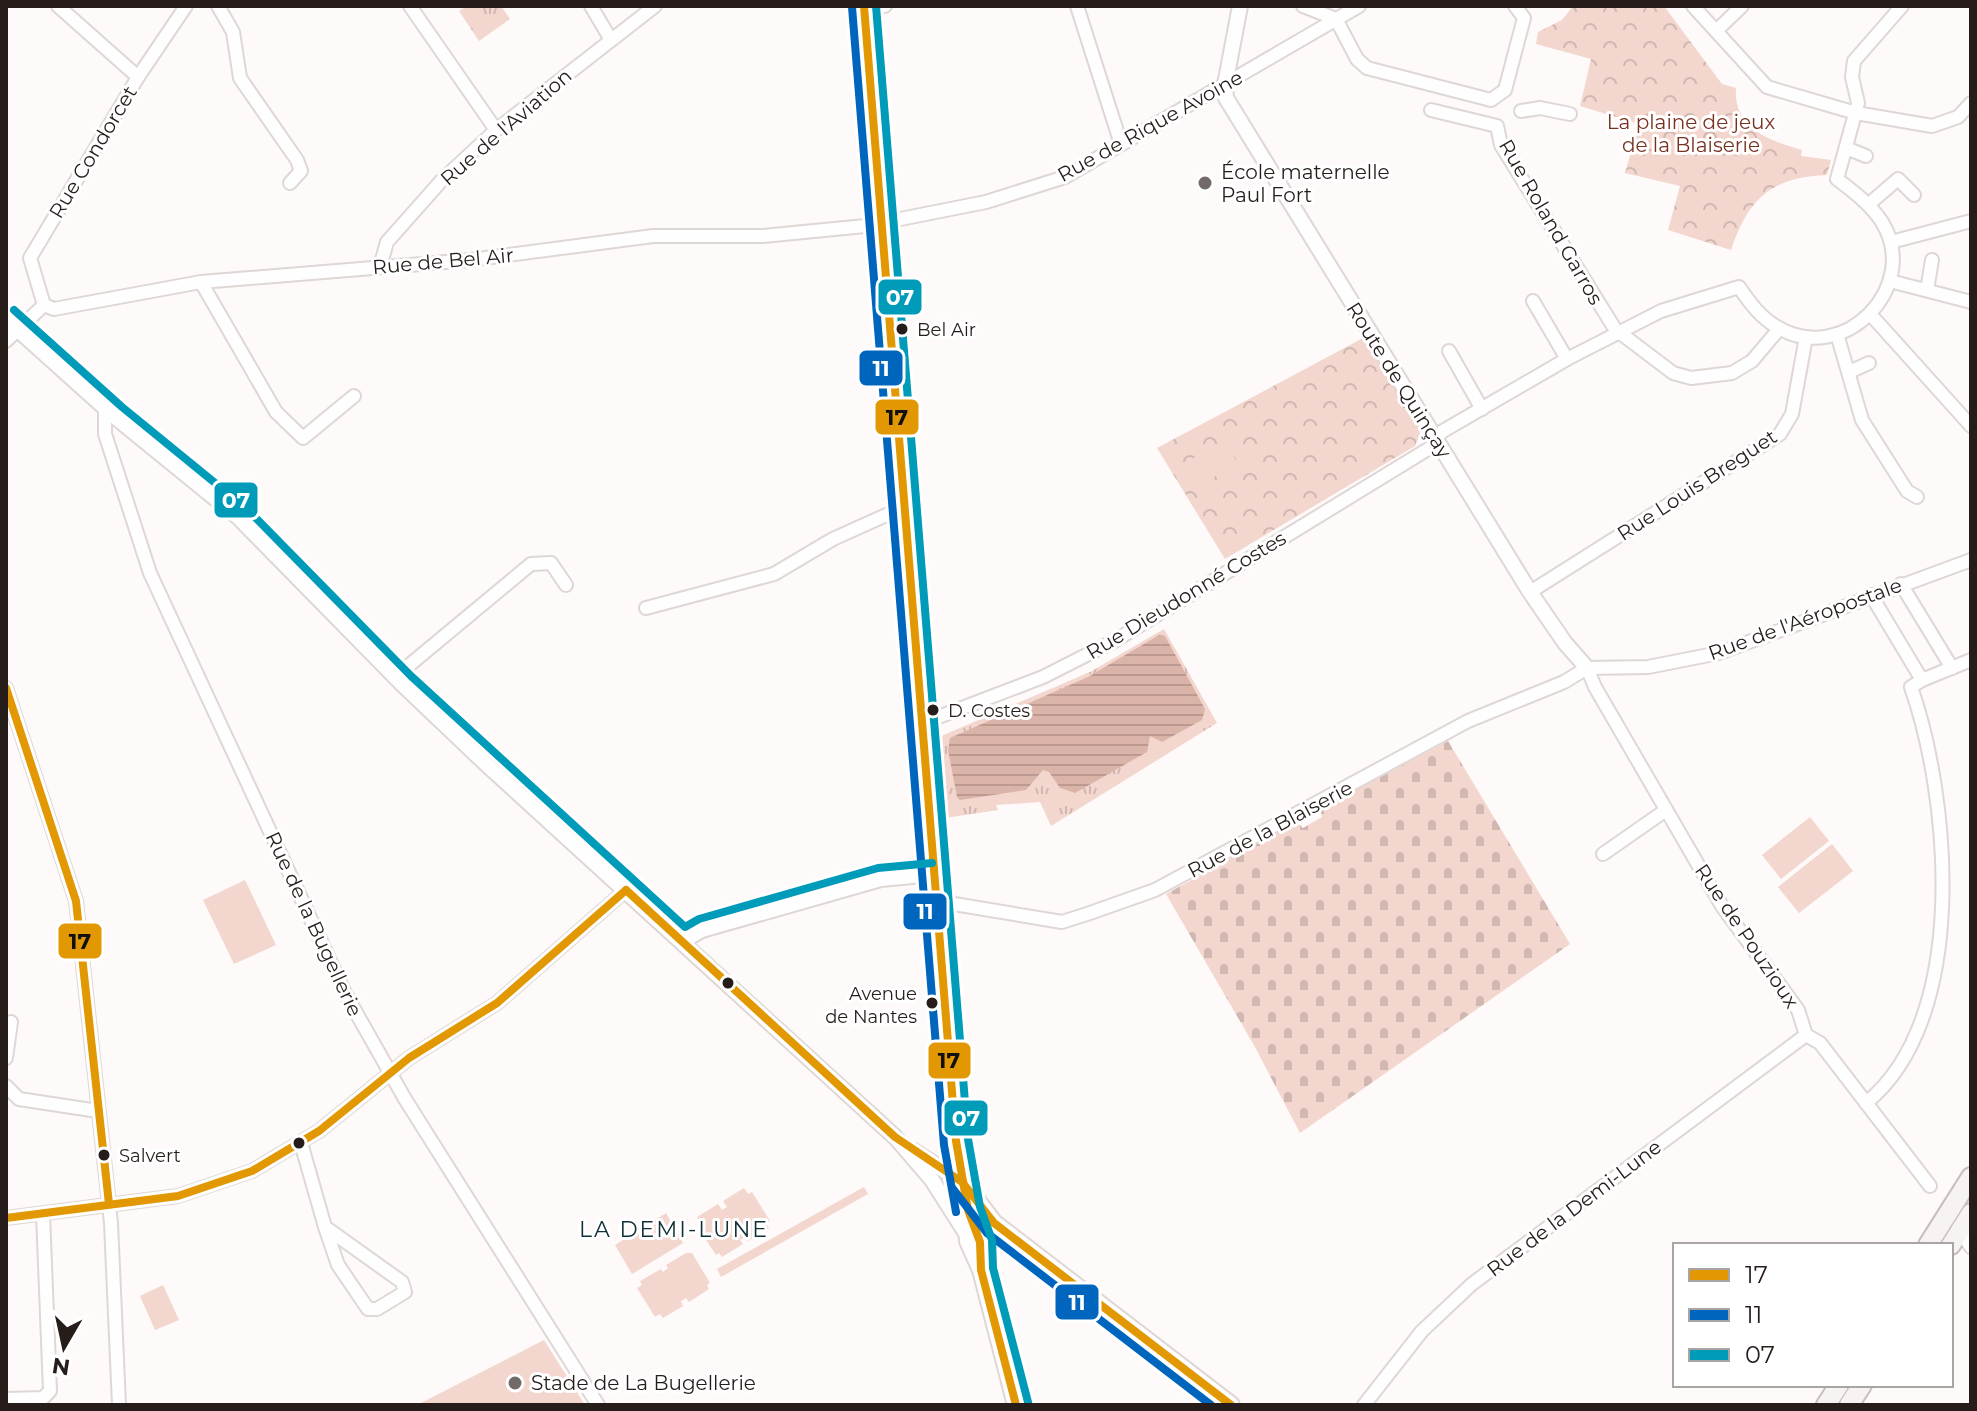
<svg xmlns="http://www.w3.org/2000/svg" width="1977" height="1411" viewBox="0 0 1977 1411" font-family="Montserrat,sans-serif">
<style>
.grass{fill:url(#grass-tufts)}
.cemetery{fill:url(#cemetery-stones)}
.park{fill:url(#park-crowns)}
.garden{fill:#f3d6ce}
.water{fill:url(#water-rules)}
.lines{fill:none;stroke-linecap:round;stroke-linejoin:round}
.minor-casing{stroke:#ded7d5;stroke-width:16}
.tertiary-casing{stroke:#ded7d5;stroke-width:18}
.secondary-casing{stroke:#ded7d5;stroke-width:20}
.primary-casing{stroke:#c7bfbc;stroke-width:22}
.minor{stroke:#fffefe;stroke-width:12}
.tertiary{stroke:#fffefe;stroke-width:14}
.secondary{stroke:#fffefe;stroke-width:16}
.primary{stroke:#f7f3f2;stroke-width:18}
.bus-1-casing{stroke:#fff;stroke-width:14}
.bus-2-casing{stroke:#fff;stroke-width:14}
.bus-3-casing{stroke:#fff;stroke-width:14}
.bus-1{stroke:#e29803;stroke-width:8}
.bus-2{stroke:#0065bd;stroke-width:8}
.bus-3{stroke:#009bb9;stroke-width:8}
.poi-dot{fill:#716a69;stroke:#fff;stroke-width:3}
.bus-dot{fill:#261d1b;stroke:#fff;stroke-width:3}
.labels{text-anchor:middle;stroke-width:6;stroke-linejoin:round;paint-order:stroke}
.bus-label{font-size:18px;fill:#261d1b;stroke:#fff;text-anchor:start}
.park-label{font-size:20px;fill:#773220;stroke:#fff}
.street-label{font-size:20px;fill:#261d1b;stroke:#fff}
.poi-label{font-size:20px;fill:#261d1b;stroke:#fff;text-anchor:start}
.neighbourhood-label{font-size:22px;letter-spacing:2px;fill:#0f2f37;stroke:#fff}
.line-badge{stroke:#fff;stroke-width:3}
.badge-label{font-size:22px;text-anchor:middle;font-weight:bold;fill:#fff}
.pale-badge-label{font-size:22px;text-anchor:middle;font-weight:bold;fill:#111}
</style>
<defs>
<pattern id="grass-tufts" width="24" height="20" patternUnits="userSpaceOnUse" patternTransform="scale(2)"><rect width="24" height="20" fill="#f3d6ce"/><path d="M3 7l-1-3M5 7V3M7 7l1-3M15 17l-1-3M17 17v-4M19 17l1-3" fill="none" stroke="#d0b7b0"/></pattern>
<pattern id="cemetery-stones" width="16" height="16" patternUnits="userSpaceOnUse" patternTransform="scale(2)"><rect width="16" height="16" fill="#f3d6ce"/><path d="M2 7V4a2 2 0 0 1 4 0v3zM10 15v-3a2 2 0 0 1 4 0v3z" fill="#d0b7b0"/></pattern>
<pattern id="park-crowns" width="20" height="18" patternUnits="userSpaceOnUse" patternTransform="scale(2)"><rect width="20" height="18" fill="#f3d6ce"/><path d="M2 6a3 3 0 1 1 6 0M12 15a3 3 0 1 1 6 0" fill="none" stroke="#d0b7b0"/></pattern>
<pattern id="water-rules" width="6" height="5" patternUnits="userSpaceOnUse" patternTransform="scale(2)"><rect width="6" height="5" fill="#dbb4a9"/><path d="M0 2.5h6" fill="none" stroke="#bc9a91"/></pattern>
</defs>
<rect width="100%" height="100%" fill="#fdfaf9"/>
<!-- grass -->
<g class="grass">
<path d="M 467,6 L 501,6 L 510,19 L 479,41 L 459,11 Z"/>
<path d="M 1164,629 L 1217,723 L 1051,826 L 1040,802 L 996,805 L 998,810 L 945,818 L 939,737 L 1090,672 Z"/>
</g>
<!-- cemetery -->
<path class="cemetery" d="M 1448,741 L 1570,944 L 1300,1133 L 1255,1047 L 1166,894 L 1297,822 L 1303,828 L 1322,817 L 1320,809 Z"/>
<!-- park -->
<g class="park">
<path d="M 1573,6 L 1664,6 L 1722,84 L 1736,88 C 1733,129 1770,141 1802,150 L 1801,156 L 1831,160 L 1827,175 C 1771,177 1748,199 1731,250 L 1668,230 L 1680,186 L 1625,173 L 1639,124 L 1580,106 L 1591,59 L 1536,44 L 1538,32 L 1562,20 Z"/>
<path d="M 1365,337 L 1421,431 L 1415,446 L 1225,559 L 1157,448 Z"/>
</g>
<!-- garden -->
<g class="garden">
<path d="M 1224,441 L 1238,463 L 1198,486 L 1185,463 Z"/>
<path d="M 1810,817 L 1829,841 L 1781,879 L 1762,855 Z"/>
<path d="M 1832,844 L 1853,871 L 1799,913 L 1778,887 Z"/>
<path d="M 245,880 L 276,945 L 234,964 L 203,900 Z"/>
<path d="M 864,1187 L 868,1194 L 721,1277 L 717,1269 Z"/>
<path d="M 744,1188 L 748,1194 L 752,1192 L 770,1221 L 766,1223 L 769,1228 L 748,1241 L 745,1237 L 740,1240 L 743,1244 L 722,1257 L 719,1253 L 716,1255 L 697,1226 L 701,1223 L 697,1217 L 718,1204 L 722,1210 L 727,1207 L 723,1201 Z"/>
<path d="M 666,1213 L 683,1243 L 632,1274 L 615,1245 Z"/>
<path d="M 686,1253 L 692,1253 L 710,1283 L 707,1285 L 709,1289 L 689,1302 L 686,1298 L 681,1301 L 683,1306 L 663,1318 L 660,1314 L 655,1317 L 637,1288 L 642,1285 L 640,1281 L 661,1269 L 663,1272 L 668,1268 L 666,1265 Z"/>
<path d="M 163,1285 L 179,1320 L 155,1330 L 140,1296 Z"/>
<path d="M 544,1340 L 585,1405 L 417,1405 Z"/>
</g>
<!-- water -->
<path class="water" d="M 1159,635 L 1165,636 L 1205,709 L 1202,720 L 1162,742 L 1150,736 L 1147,752 L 1075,793 L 1060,788 L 1049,772 L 1043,770 L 1026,790 L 960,800 L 957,797 L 948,750 L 950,738 L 1088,677 Z"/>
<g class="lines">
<defs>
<g id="minor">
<path d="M 58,6 L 138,77"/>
<path d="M 218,6 L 233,32 L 240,78 L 297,160 L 301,171 L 290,183"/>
<path d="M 410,6 L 496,130"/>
<path d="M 591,6 L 611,40"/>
<path d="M 1077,6 L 1121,144"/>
<path d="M 1303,6 L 1336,19"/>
<path d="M 1693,6 L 1767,87 L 1856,113 L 1932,126 L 1958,117 L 1971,103"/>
<path d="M 864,8 L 885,6"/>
<path d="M 1336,19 L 1357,59 L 1367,68 L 1491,100 L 1505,90 L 1524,18 L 1515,6"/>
<path d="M 1716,31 L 1742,6"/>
<path d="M 1431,110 L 1497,126 L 1501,145 L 1615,329 L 1673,373 L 1691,378 L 1732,373 L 1752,361 L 1779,329"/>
<path d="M 1521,111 L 1540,108 L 1570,114"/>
<path d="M 1846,148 L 1866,156"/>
<path d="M 1869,204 L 1898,179 L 1914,195"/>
<path d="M 1891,242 L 1971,221"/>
<path d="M 380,267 L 387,242 L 442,180 L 496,130 L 655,6"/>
<path d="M 1890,281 L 1971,302"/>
<path d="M 201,282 L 276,412 L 303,438 L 354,396"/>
<path d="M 1927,290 L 1932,260"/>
<path d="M 1533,301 L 1567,359"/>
<path d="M 44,305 L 30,258 L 138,77 L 186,6"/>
<path d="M 1871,315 L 1971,426"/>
<path d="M 1837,334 L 1862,420 L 1907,491 L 1917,497"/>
<path d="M 6,341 L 44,305 L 54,309 L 201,282 L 470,260 L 653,236 L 763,236 L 865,226 L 986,202 L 1065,177 L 1359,6"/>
<path d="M 1449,351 L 1482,409"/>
<path d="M 1849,372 L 1869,363"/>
<path d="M 105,408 L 105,434 L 150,573 L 345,993 L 405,1099 L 598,1405"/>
<path d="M 1901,584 L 1952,668"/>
<path d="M 1530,592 L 1780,434 L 1792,414 L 1806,337"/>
<path d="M 646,608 L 774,574 L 833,539 L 904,507"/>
<path d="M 1587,668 L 1595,687 L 1722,906 L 1798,1010 L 1806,1035 L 1820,1043 L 1930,1186"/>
<path d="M 395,677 L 531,564 L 551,563 L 566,585"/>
<path d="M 1922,680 L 1971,660"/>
<path d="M 6,688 L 76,901 L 111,1223 L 119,1405"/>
<path d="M 920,724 L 1043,677 L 1116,640 L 1433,446 L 1435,439 L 1443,431 L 1567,359 L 1661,311 L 1739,287 C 1750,303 1760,317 1777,327 C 1843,367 1922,287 1882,222 C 1870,204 1854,192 1837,179 L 1858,103 L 1852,77 L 1854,61 L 1902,6"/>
<path d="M 1603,854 L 1666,810"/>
<path d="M 936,901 L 1062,922 L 1090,913 L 1155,890 L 1468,721 L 1564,682 L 1587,668 L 1648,667 L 1719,653 L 1971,560"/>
<path d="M 683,942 L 702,931 L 881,880 L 933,875"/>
<path d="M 6,1058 L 11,1022"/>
<path d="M 6,1086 L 19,1099 L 98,1111"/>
<path d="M 1866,1103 C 1970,1019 1950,799 1911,687 L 1922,680 L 1871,595"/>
<path d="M 301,1143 L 325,1227 L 402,1282 L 405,1292 L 377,1309 L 368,1309 L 338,1265 L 325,1227"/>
<path d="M 6,1218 L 178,1196 L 252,1171 L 319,1131 L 409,1058 L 497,1003 L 626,890"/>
<path d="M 1960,1231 L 1971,1247"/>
<path d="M 6,1399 L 43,1398 L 50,1391 L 43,1214"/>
<path d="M 1364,1405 L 1422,1331 L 1472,1284 L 1806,1035"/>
</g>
<g id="tertiary">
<path d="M 1240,6 L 1225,85 L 1226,98 L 1530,592 L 1565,643 L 1587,668"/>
<path d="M 6,319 L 114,416 L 238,517 L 403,685 L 485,763 L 895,1137 L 932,1180 L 967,1235"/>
<path d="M 914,1151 L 962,1182"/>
</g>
<g id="secondary">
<path d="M 864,6 L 956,1141 L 968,1210 L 980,1242 L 981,1270"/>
<path d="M 966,1186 L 994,1223 L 1231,1405"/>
<path d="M 967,1220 L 968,1241 L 981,1270 L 1016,1405"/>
</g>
<g id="primary">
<path d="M 1928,1245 L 1971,1177"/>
<path d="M 1951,1245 L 1971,1213"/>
<path d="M 1826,1405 L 1839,1385"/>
<path d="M 1849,1405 L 1862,1385"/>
</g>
</defs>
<!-- minor casing -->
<use href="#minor" class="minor-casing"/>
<!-- tertiary casing -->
<use href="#tertiary" class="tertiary-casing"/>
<!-- secondary casing -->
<use href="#secondary" class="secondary-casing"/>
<!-- primary casing -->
<use href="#primary" class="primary-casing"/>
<!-- minor -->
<use href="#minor" class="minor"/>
<!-- tertiary -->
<use href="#tertiary" class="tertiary"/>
<!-- secondary -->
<use href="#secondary" class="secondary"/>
<!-- primary -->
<use href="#primary" class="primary"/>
<defs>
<g id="bus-1">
<path d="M 864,6 L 956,1141 L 968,1210 L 980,1242 L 981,1270 L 1016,1405"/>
<path d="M 6,688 L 76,901 L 109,1204"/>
<path d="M 626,890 L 895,1137 L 962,1182 L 994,1223 L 1231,1405"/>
<path d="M 6,1218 L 178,1196 L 252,1171 L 319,1131 L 409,1058 L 497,1003 L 626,890"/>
</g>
<g id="bus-2">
<path d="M 852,7 L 944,1145 L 956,1212"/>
<path d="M 953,1189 L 987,1233 L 1211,1405"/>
</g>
<g id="bus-3">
<path d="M 876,6 L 968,1139 L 980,1207 L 992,1240 L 993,1268 L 1028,1402"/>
<path d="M 14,310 L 122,407 L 247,509 L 411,676 L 685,927 L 699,919 L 878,868 L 932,863"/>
</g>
</defs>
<!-- bus-1 casing -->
<use href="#bus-1" class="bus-1-casing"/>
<!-- bus-2 casing -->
<use href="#bus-2" class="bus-2-casing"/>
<!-- bus-3 casing -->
<use href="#bus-3" class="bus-3-casing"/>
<!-- bus-1 -->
<use href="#bus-1" class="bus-1"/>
<!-- bus-2 -->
<use href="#bus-2" class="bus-2"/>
<!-- bus-3 -->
<use href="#bus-3" class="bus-3"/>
</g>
<!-- markers -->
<g class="poi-dot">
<circle cx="1205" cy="183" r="8"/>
<circle cx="515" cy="1383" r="8"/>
</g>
<g class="bus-dot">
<circle cx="902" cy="329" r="7"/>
<circle cx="933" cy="710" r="7"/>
<circle cx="728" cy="983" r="7"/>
<circle cx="932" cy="1003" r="7"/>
<circle cx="299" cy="1143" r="7"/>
<circle cx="104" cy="1155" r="7"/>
</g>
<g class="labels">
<!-- bus labels -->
<g class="bus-label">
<text x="917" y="336">Bel Air</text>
<text x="948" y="717">D. Costes</text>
<text x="917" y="1000" text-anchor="end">Avenue<tspan x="917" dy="23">de Nantes</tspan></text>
<text x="119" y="1162">Salvert</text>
</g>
<!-- park labels -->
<g class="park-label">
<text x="1691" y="129">La plaine de jeux<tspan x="1691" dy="23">de la Blaiserie</tspan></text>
</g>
<!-- street labels -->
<g class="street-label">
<text transform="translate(1150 126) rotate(-29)" y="7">Rue de Rique Avoine</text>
<text transform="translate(506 127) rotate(-41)" y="7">Rue de l'Aviation</text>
<text transform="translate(93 152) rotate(-59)" y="7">Rue Condorcet</text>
<text transform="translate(1551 222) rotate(60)" y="7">Rue Roland Garros</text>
<text transform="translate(443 261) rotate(-5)" y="7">Rue de Bel Air</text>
<text transform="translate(1399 380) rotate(58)" y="7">Route de Quinçay</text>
<text transform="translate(1697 485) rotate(-33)" y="7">Rue Louis Breguet</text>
<text transform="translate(1186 595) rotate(-31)" y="7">Rue Dieudonné Costes</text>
<text transform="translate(1805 619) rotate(-20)" y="7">Rue de l'Aéropostale</text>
<text transform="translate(1270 829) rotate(-28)" y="7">Rue de la Blaiserie</text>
<text transform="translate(314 924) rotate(65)" y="7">Rue de la Bugellerie</text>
<text transform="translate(1747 936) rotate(56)" y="7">Rue de Pouzioux</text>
<text transform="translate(1574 1208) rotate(-37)" y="7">Rue de la Demi-Lune</text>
</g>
<!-- poi labels -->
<g class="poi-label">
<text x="1221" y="179">École maternelle<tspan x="1221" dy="23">Paul Fort</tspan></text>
<text x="531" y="1390">Stade de La Bugellerie</text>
</g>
<!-- neighbourhood labels -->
<g class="neighbourhood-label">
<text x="674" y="1237">LA DEMI-LUNE</text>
</g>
</g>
<g class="line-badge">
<rect x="877" y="278" width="46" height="38" rx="8" fill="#009bb9"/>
<rect x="858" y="349" width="46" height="38" rx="8" fill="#0065bd"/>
<rect x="874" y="398" width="46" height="38" rx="8" fill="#e29803"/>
<rect x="213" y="481" width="46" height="38" rx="8" fill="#009bb9"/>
<rect x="902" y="892" width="46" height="39" rx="8" fill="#0065bd"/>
<rect x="57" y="922" width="46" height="38" rx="8" fill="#e29803"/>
<rect x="927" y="1041" width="45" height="39" rx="8" fill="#e29803"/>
<rect x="943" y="1099" width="46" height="38" rx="8" fill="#009bb9"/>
<rect x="1054" y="1283" width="46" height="38" rx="8" fill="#0065bd"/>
</g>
<g class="badge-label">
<text x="900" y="305">07</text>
<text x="881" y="376">11</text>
<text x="236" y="508">07</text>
<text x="925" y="919">11</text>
<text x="966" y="1126">07</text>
<text x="1077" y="1310">11</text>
</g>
<g class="pale-badge-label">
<text x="897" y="425">17</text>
<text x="80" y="949">17</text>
<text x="949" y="1068">17</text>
</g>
<!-- border -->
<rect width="1977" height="1411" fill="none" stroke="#261d1b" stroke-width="16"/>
<!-- legend -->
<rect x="1673" y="1243" width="280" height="144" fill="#ffffff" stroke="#a8a5a4" stroke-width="2"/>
<rect x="1689" y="1269" width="40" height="12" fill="#e29803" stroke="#a8a5a4" stroke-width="2"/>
<text x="1745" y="1283" font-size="24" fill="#261d1b">17</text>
<rect x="1689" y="1309" width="40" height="12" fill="#0065bd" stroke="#a8a5a4" stroke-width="2"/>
<text x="1745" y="1323" font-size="24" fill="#261d1b">11</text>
<rect x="1689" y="1349" width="40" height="12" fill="#009bb9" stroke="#a8a5a4" stroke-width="2"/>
<text x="1745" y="1363" font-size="24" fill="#261d1b">07</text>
<!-- north arrow -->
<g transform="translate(64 1347) rotate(189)" stroke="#ffffff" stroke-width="6" paint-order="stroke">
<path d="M0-6L14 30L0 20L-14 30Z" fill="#261d1b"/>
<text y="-12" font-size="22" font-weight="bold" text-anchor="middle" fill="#261d1b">N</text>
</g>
</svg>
